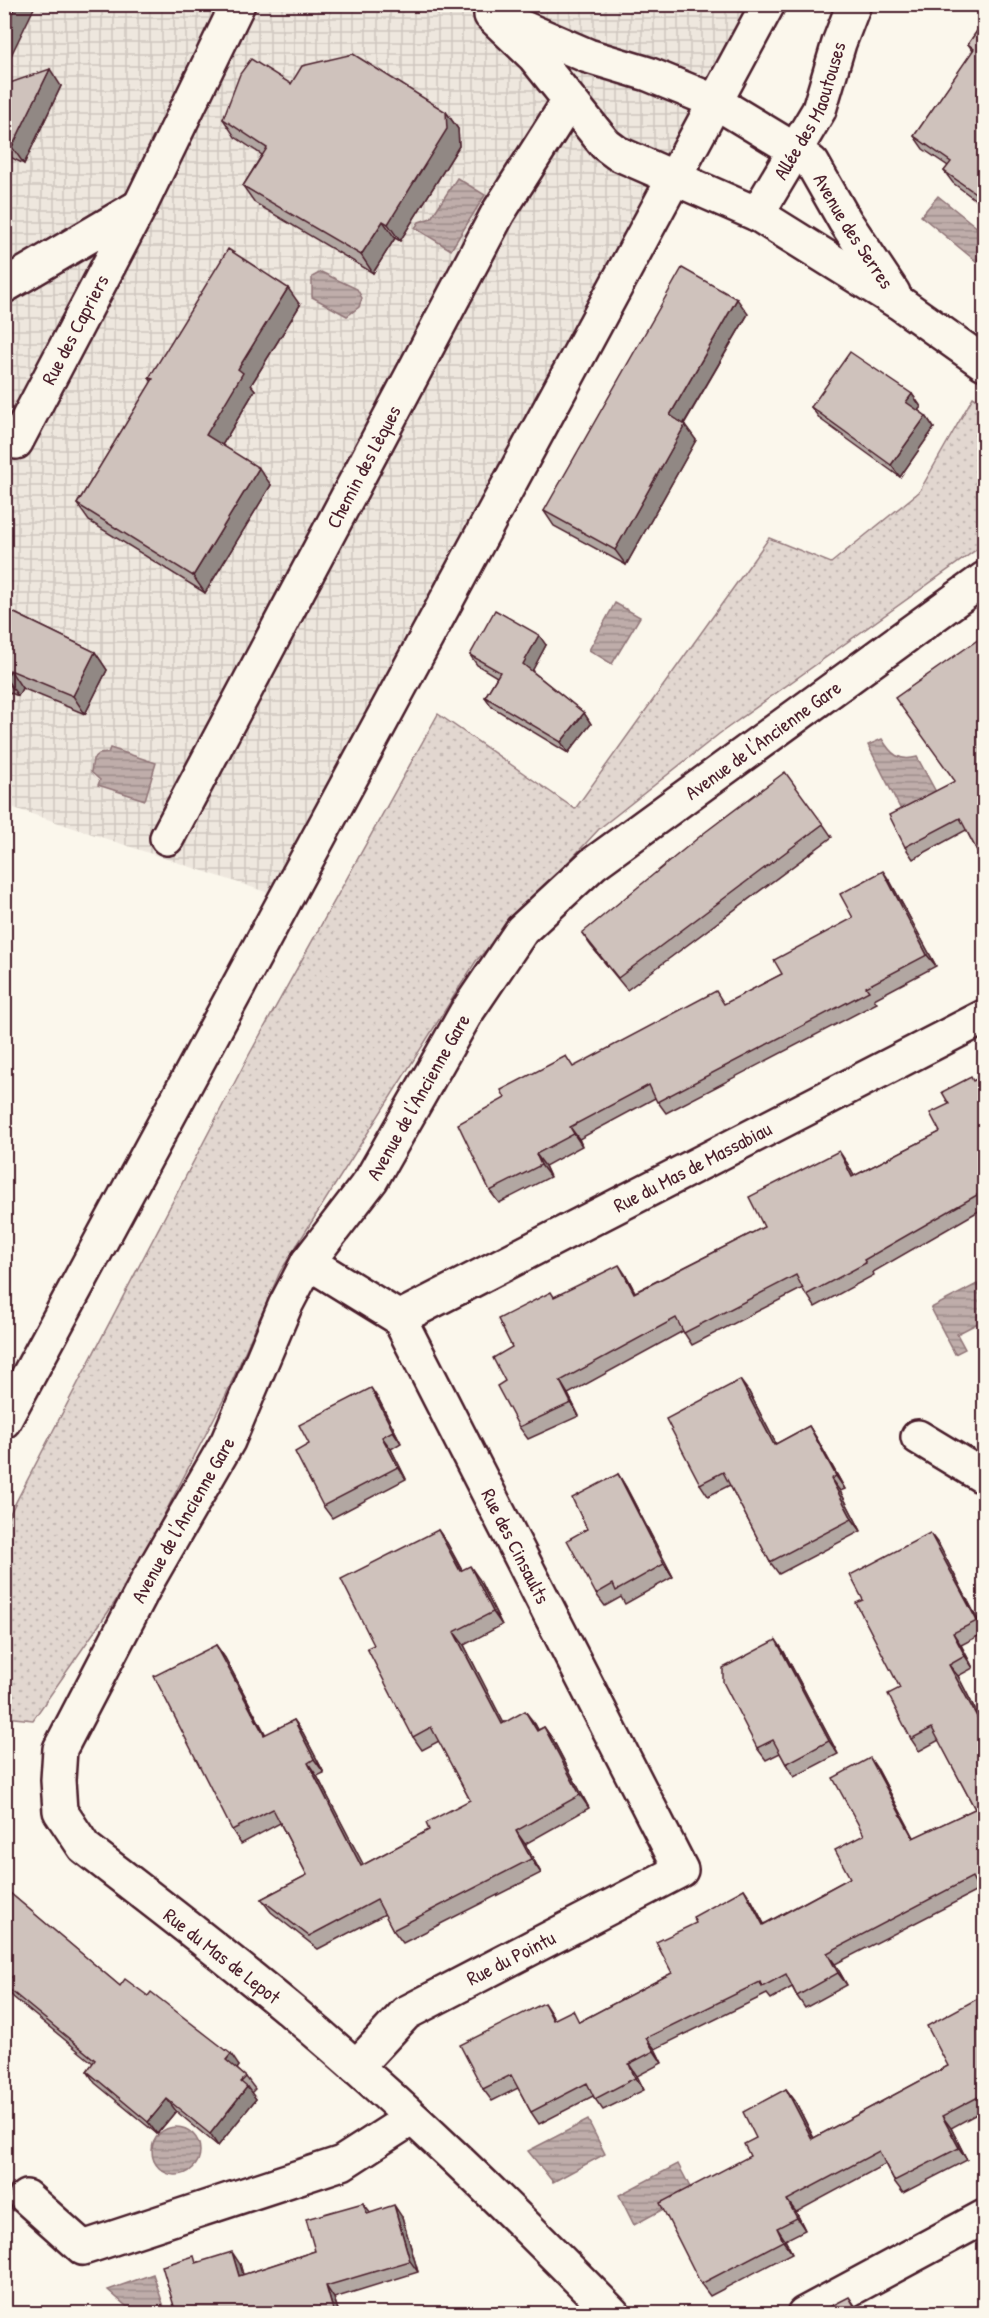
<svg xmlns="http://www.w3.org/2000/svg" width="989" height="2318" viewBox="0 0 989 2318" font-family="'Patrick Hand',sans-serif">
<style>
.industrial{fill:url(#industrial-grid)}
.grass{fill:url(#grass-dots);stroke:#967b7e;stroke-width:1.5}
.water{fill:url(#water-rules);stroke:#907477;stroke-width:1.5}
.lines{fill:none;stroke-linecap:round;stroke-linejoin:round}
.minor-casing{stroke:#4a1f2b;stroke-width:38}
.major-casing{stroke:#4a1f2b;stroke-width:38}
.minor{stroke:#fbf7ec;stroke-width:33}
.major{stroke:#fbf7ec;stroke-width:33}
.wall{fill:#b2a7a2;stroke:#4a1f2b;stroke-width:1.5}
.shaded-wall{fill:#918884;stroke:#4a1f2b;stroke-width:1.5}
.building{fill:#cfc2bc;stroke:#4a1f2b;stroke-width:1.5}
.labels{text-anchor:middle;stroke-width:4.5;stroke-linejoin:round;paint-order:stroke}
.street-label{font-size:20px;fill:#4a1f2b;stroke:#fbf7ec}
</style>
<defs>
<pattern id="industrial-grid" width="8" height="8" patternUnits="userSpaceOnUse" patternTransform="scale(1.5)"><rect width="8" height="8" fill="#eee7de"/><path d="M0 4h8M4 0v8" fill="none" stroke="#cec6bf"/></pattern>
<pattern id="grass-dots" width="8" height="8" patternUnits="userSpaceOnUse" patternTransform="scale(1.5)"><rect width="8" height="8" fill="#e2d7d0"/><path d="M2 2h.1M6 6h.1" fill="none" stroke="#c3b8b3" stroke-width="1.8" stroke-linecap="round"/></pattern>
<pattern id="water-rules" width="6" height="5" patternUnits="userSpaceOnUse" patternTransform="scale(1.5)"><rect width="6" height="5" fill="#bfadaa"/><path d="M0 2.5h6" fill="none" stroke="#9d8c8b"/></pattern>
</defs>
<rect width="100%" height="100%" fill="#fbf7ec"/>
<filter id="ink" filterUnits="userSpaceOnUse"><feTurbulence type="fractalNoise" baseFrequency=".0167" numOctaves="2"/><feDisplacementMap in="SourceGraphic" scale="12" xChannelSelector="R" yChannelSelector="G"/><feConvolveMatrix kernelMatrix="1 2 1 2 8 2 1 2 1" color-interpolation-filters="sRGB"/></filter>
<g filter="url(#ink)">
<!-- industrial -->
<path class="industrial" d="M 5,5 L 761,5 L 269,893 L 5,805 Z"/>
<!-- grass -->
<path class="grass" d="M 973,397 L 984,404 L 984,544 L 719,734 L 600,828 L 476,961 L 280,1272 L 226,1395 L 131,1579 L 33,1720 L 5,1717 L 4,1525 L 249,1055 L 438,714 L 575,809 L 769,538 L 831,563 L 919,492 Z"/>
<!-- water -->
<g class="water">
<path d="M 457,178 L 485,195 L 451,250 L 415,228 L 419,222 L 431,218 Z"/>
<path d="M 938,196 L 984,233 L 984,254 L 977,262 L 921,216 Z"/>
<path d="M 321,272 L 357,289 L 362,298 L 359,307 L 347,316 L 312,297 L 312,277 Z"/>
<path d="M 615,603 L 640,617 L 612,664 L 589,650 Z"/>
<path d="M 882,739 C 891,754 899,762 917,757 L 936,792 L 901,810 L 868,745 Z"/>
<path d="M 110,748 L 156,763 L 145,800 L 98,785 L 100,780 L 91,772 L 93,759 L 99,754 L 108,753 Z"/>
<path d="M 977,1284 L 984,1300 L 984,1320 L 957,1334 L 965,1349 L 955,1354 L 931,1308 Z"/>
<path d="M 588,2120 L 605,2154 L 553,2182 L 528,2151 Z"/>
<circle cx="176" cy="2151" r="24"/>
<path d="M 678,2164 L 693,2193 L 634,2225 L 619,2195 Z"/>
<path d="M 153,2274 L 166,2313 L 134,2313 L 108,2290 Z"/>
</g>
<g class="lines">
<defs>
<g id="minor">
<path d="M 491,15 L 534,56 L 605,144 L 617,153 L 757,214 L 901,304 L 984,363"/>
<path id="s1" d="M 507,21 L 588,56 L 648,74 L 714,101 L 795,150 L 812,163 L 845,221 L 893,293"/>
<path id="s2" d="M 757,214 L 819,110 L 839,43 L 854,4"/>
<path d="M 4,286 L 140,206"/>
<path id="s3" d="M 4,435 L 16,442 L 140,206 L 238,4"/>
<path id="s4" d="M 167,838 L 498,213 L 569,101"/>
<path id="s5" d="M 308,1262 L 399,1318 L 681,1870 L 406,2013 L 356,2067"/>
<path id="s6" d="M 399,1318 L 984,1017"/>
<path d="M 918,1437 L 984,1477"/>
<path d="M 26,2197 L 83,2248 L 342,2163 L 412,2118"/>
<path id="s7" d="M 613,2314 C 511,2210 406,2107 295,2014 C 226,1956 155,1902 84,1847 L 60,1811 L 58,1780 L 60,1749 L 148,1580 L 228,1441 L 285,1306 L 308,1262 L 371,1180 L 466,1013 L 522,930 L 593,864 L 984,579"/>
<path d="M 804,2314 L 984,2217"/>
</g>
<path id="major" d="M 4,1421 L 768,4"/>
</defs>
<!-- minor casing -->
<use href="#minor" class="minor-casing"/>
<!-- major casing -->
<use href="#major" class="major-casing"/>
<!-- minor -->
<use href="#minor" class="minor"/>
<!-- major -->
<use href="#major" class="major"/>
</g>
<!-- wall -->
<g class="wall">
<path d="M 984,21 L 984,206 L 953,183 L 944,171 L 948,166 L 923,149 L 914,136 L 973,51 L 968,44 Z"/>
<path d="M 291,84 L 446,112 L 458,129 L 459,146 L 400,241 L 395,238 L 373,273 L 255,203 L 243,186 L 262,155 L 235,137 L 223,119 Z"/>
<path d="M 4,85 L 61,86 L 24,164 L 4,154 Z"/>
<path d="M 300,305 L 251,385 L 255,390 L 222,445 L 271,485 L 205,593 L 89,521 L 77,504 L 152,382 L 149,378 Z"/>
<path d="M 748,314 L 684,424 L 696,440 L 626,565 L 554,526 L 544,511 Z"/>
<path d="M 912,394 L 921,407 L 918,410 L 926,416 L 934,428 L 900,477 L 820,419 L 811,407 Z"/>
<path d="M 4,608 L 95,652 L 107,670 L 85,714 L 22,688 L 18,696 L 4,690 Z"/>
<path d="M 546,645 L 532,671 L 584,713 L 591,724 L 568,753 L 492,707 L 485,697 L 497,677 L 477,665 L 470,655 Z"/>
<path d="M 984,647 L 984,864 L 966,830 L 913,859 L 905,847 L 955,781 Z"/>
<path d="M 823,824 L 832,837 L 627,990 L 591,946 L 582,933 Z"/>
<path d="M 891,883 L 936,966 L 874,999 L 877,1003 L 666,1113 L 655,1098 L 579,1139 L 582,1146 L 545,1166 L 550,1177 L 499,1203 L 490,1191 L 505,1098 L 574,1067 L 725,1004 L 782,974 L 853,918 Z"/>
<path d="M 984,1075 L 984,1208 L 873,1272 L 874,1275 L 815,1307 L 803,1288 L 692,1345 L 683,1331 L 568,1394 L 579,1416 L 528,1439 L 519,1427 L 505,1381 L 512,1347 L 555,1297 L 627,1277 L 635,1292 L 764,1227 L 847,1163 L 854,1176 L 940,1132 L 949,1104 L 973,1081 Z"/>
<path d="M 749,1392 L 776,1444 L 809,1426 L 817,1439 L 845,1489 L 840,1491 L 861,1531 L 779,1574 L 770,1562 L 730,1485 L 708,1496 L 700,1484 Z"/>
<path d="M 379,1400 L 401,1443 L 391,1449 L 406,1479 L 332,1518 L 323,1506 Z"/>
<path d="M 618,1474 L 626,1487 L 673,1577 L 625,1604 L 621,1597 L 605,1606 L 596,1594 L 587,1529 Z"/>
<path d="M 438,1530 L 447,1543 L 462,1570 L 479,1579 L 502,1625 L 464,1645 L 503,1723 L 535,1724 L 538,1730 L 544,1727 L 553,1740 L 589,1808 L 525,1844 L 541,1873 L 403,1943 L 393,1930 L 385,1914 L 318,1949 L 271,1912 L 261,1899 L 307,1875 L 280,1823 L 241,1844 L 232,1830 L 216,1645 L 225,1658 L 266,1735 L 294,1720 L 303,1733 L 324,1773 L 317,1776 L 363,1865 L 429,1830 L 470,1800 L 439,1741 L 422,1750 L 413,1737 L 374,1645 Z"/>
<path d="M 939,1545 L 984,1632 L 984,1633 L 961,1645 L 973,1668 L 958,1676 L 984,1727 L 979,1890 L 835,1964 L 847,1985 L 805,2008 L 797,1996 L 792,1987 L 771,1999 L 767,1994 L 655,2049 L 662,2063 L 637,2076 L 644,2090 L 603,2110 L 593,2096 L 539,2124 L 531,2112 L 518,2088 L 492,2101 L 483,2089 L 552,2015 L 554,2019 L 581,2021 L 672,1973 L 696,1923 L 744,1889 L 752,1901 L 764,1924 L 850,1878 L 864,1835 L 878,1770 L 914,1838 L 975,1809 L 939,1740 L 919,1751 L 911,1739 L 900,1688 L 863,1600 Z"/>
<path d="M 776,1640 L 784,1652 L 838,1754 L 794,1777 L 786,1764 L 780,1753 L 766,1760 L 757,1748 Z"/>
<path d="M 4,1888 L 120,1986 L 239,2066 L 237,2069 L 246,2077 L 255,2089 L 251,2093 L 256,2099 L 218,2146 L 176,2111 L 157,2134 L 95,2083 L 87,2071 L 93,2063 L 13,1997 L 4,1985 L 9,1980 L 4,1976 Z"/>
<path d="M 984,1995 L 984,2110 L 951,2128 L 967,2160 L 903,2193 L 894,2181 L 885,2164 L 796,2212 L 805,2230 L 785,2240 L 792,2253 L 710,2296 L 701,2284 L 750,2156 L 756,2138 L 786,2089 L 795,2101 L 814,2138 L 948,2066 Z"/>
<path d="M 371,2213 L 402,2217 L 418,2272 L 334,2298 L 339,2313 L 198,2262 L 240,2264 L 243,2275 L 315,2251 Z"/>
</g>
<!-- shaded-wall -->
<g class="shaded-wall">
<path d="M 16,4 L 36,4 L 4,70 L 4,29 Z"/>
<path d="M 50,69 L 61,86 L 24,164 L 12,147 Z"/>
<path d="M 446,112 L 458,129 L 459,146 L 400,241 L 388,224 Z"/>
<path d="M 383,221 L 395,238 L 373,273 L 361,255 Z"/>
<path d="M 288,288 L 300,305 L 251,385 L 255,390 L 218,452 L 206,435 L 238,369 Z"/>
<path d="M 737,299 L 748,314 L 680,430 L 670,415 Z"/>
<path d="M 912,394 L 921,407 L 915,414 L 906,402 Z"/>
<path d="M 926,416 L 934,428 L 900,477 L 891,465 Z"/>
<path d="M 685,425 L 696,440 L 626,565 L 615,550 Z"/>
<path d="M 259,468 L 271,485 L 205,593 L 193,576 Z"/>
<path d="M 539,635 L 546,645 L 530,675 L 523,664 Z"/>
<path d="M 95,652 L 107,670 L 85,714 L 73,696 Z"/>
<path d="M 10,670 L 22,688 L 18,696 L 6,679 Z"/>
<path d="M 584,713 L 591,724 L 568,753 L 561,742 Z"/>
<path d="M 883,871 L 891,883 L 936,966 L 927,955 Z"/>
<path d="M 570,1127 L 579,1139 L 582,1146 L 574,1134 Z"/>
<path d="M 839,1151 L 847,1163 L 861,1189 L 852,1177 Z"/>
<path d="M 536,1154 L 545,1166 L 550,1177 L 541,1165 Z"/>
<path d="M 619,1265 L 627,1277 L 642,1305 L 634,1293 Z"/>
<path d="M 740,1380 L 749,1392 L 783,1457 L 774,1445 Z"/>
<path d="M 560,1381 L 568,1394 L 579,1416 L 571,1403 Z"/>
<path d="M 371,1388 L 379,1400 L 401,1443 L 393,1431 Z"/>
<path d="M 809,1426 L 817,1439 L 845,1489 L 836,1476 Z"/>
<path d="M 382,1437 L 391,1449 L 406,1479 L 398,1467 Z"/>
<path d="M 618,1474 L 626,1487 L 673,1577 L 664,1564 Z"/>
<path d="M 831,1479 L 840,1491 L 861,1531 L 852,1519 Z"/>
<path d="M 438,1530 L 447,1543 L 469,1584 L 460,1571 Z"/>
<path d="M 930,1533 L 939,1545 L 984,1632 L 977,1621 Z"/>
<path d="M 470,1566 L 479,1579 L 502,1625 L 493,1612 Z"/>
<path d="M 454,1632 L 464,1645 L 511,1737 L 502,1724 Z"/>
<path d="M 953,1633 L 961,1645 L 973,1668 L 965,1656 Z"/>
<path d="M 776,1640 L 784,1652 L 838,1754 L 829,1741 Z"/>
<path d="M 216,1645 L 225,1658 L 273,1749 L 264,1735 Z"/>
<path d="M 949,1665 L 958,1676 L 984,1727 L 984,1730 Z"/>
<path d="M 525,1711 L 535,1724 L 546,1744 L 537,1731 Z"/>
<path d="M 294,1720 L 303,1733 L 324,1773 L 314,1759 Z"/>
<path d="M 544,1727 L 553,1740 L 589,1808 L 580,1795 Z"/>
<path d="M 870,1758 L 878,1770 L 921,1850 L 913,1838 Z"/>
<path d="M 308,1763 L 317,1776 L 371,1879 L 361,1866 Z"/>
<path d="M 516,1831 L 525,1844 L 541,1873 L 531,1859 Z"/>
<path d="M 744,1889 L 752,1901 L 771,1937 L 763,1925 Z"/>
<path d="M 827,1953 L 835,1964 L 847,1985 L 838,1973 Z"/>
<path d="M 544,2003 L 552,2015 L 561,2031 L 553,2020 Z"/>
<path d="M 646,2038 L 655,2049 L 662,2063 L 654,2051 Z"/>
<path d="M 231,2054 L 239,2066 L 235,2072 L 226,2060 Z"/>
<path d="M 629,2064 L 637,2076 L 644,2090 L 635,2078 Z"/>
<path d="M 247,2087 L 256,2099 L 218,2146 L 210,2134 Z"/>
<path d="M 786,2089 L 795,2101 L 820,2151 L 812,2139 Z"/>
<path d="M 167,2099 L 176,2111 L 157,2134 L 148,2122 Z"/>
<path d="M 942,2116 L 951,2128 L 967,2160 L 959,2148 Z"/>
<path d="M 787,2200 L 796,2212 L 805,2230 L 797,2218 Z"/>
<path d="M 363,2203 L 372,2214 L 367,2214 Z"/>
<path d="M 394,2205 L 402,2217 L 418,2272 L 410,2261 Z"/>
<path d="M 777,2228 L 785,2240 L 792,2253 L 783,2241 Z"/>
<path d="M 232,2252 L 240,2264 L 247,2288 L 239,2276 Z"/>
<path d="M 326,2286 L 334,2298 L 339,2313 L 334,2313 Z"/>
<path d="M 849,2297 L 858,2310 L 860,2313 L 858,2313 Z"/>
</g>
<!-- building -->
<g class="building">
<path d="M 4,4 L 16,4 L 4,29 Z"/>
<path d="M 984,21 L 984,199 L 944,171 L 951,162 L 914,136 L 974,49 L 968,44 Z"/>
<path d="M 353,54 L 446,112 L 447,129 L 388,224 L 383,221 L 361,255 L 243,186 L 267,148 L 223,119 L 240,74 L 251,59 L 291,84 L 302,66 Z"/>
<path d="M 50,69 L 12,147 L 4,143 L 4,85 Z"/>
<path d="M 228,249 L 288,288 L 238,369 L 243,373 L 206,435 L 259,468 L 193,576 L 77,504 L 153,379 L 149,378 Z"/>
<path d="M 682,268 L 737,299 L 670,415 L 685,425 L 615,550 L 544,511 Z"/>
<path d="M 850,352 L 912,394 L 906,402 L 926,416 L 891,465 L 811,407 Z"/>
<path d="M 4,608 L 95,652 L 73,696 L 10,670 L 6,679 L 4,678 Z"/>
<path d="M 495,610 L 539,635 L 523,664 L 584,713 L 561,742 L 485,697 L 500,672 L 470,655 Z"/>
<path d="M 979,639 L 984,647 L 984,862 L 983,862 L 960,818 L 905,847 L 889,815 L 955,781 L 895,698 Z"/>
<path d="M 785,772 L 823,824 L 618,978 L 582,933 L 704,833 Z"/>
<path d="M 883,871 L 927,955 L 866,987 L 869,991 L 657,1102 L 649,1085 L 570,1127 L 574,1134 L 536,1154 L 541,1165 L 490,1191 L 458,1124 L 505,1098 L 501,1090 L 566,1056 L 573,1067 L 716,991 L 724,1004 L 782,974 L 774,960 L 853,918 L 840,894 Z"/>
<path d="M 984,1075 L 984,1191 L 864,1260 L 866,1263 L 806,1295 L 796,1275 L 684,1333 L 676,1318 L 560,1381 L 571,1403 L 519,1427 L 497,1386 L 505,1381 L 493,1358 L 512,1347 L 498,1319 L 551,1292 L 554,1297 L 619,1265 L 634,1293 L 764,1227 L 749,1197 L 839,1151 L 852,1177 L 940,1132 L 930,1113 L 949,1104 L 942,1092 L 971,1077 L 973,1081 Z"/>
<path d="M 740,1380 L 774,1445 L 809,1426 L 836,1476 L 831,1479 L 852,1519 L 770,1562 L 723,1472 L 700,1484 L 666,1419 Z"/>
<path d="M 371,1388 L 393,1431 L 382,1437 L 398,1467 L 323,1506 L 295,1452 L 309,1444 L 299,1425 Z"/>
<path d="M 618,1474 L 664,1564 L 616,1591 L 613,1584 L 596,1594 L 567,1540 L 587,1529 L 572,1498 Z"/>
<path d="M 438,1530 L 460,1571 L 470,1566 L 493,1612 L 454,1632 L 502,1724 L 525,1711 L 537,1731 L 544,1727 L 580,1795 L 516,1831 L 531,1859 L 393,1930 L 377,1900 L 309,1936 L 261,1899 L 307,1875 L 273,1809 L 232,1830 L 154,1676 L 216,1645 L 264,1735 L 294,1720 L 314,1759 L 308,1763 L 361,1866 L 429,1830 L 426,1823 L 470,1800 L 431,1727 L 413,1737 L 367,1648 L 374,1645 L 341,1579 Z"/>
<path d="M 930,1533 L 977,1621 L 953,1633 L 965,1656 L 949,1665 L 983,1728 L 984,1727 L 984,1901 L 972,1877 L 827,1953 L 838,1973 L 797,1996 L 786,1974 L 762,1987 L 760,1982 L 646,2038 L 654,2051 L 629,2064 L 635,2078 L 595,2099 L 587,2083 L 531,2112 L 511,2075 L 483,2089 L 460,2045 L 544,2003 L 553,2020 L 573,2010 L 579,2022 L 672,1973 L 656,1942 L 696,1923 L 693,1917 L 744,1889 L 763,1925 L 850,1878 L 835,1850 L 864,1835 L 833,1778 L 870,1758 L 913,1838 L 975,1809 L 932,1728 L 911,1739 L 888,1694 L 900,1688 L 856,1603 L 863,1600 L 850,1575 Z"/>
<path d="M 776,1640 L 829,1741 L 786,1764 L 773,1740 L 757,1748 L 723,1682 L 723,1668 Z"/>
<path d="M 4,1888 L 120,1986 L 125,1979 L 148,1996 L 151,1992 L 231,2054 L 226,2060 L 246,2077 L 241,2082 L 247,2087 L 210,2134 L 167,2099 L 148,2122 L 87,2071 L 95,2060 L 4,1985 L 11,1977 L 4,1971 Z"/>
<path d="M 984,1995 L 984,2094 L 942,2116 L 959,2148 L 894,2181 L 879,2151 L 787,2200 L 797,2218 L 777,2228 L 783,2241 L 701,2284 L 660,2203 L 750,2156 L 744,2144 L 756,2138 L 743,2112 L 786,2089 L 812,2139 L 948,2066 L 927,2026 Z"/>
<path d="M 363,2203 L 367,2214 L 394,2205 L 410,2261 L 326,2286 L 334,2313 L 176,2313 L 162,2266 L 194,2256 L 196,2263 L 232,2252 L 239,2276 L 315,2251 L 306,2219 Z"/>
<path d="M 849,2297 L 858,2313 L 818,2313 Z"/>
<path d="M 984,2303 L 984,2313 L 970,2313 L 969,2312 Z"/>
<path d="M 36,2310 L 40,2313 L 33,2313 Z"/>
</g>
</g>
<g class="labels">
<!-- street labels -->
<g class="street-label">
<text dy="7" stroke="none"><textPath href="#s2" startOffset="117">Allée des Maoutouses</textPath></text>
<text dy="7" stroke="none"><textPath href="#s1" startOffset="418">Avenue des Serres</textPath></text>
<text dy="7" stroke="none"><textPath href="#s3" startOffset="141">Rue des Capriers</textPath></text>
<text dy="7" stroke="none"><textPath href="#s4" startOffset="420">Chemin des Lèques</textPath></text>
<text dy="7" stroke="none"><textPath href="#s7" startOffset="2062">Avenue de l'Ancienne Gare</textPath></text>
<text dy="7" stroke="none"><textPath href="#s7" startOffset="1558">Avenue de l'Ancienne Gare</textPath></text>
<text dy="7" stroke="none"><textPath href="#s6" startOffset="330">Rue du Mas de Massabiau</textPath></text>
<text dy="7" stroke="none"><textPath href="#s7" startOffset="1072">Avenue de l'Ancienne Gare</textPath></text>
<text dy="7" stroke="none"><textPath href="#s5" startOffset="363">Rue des Cinsaults</textPath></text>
<text transform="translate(222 1956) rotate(38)" y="7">Rue du Mas de Lepot</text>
<text transform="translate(511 1958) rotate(-27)" y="7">Rue du Pointu</text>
</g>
</g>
<!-- margin -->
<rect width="989" height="2318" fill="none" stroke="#fbf7ec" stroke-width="24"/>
<rect x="12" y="12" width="965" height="2294" fill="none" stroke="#4a1f2b" stroke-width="2" filter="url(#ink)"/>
</svg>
